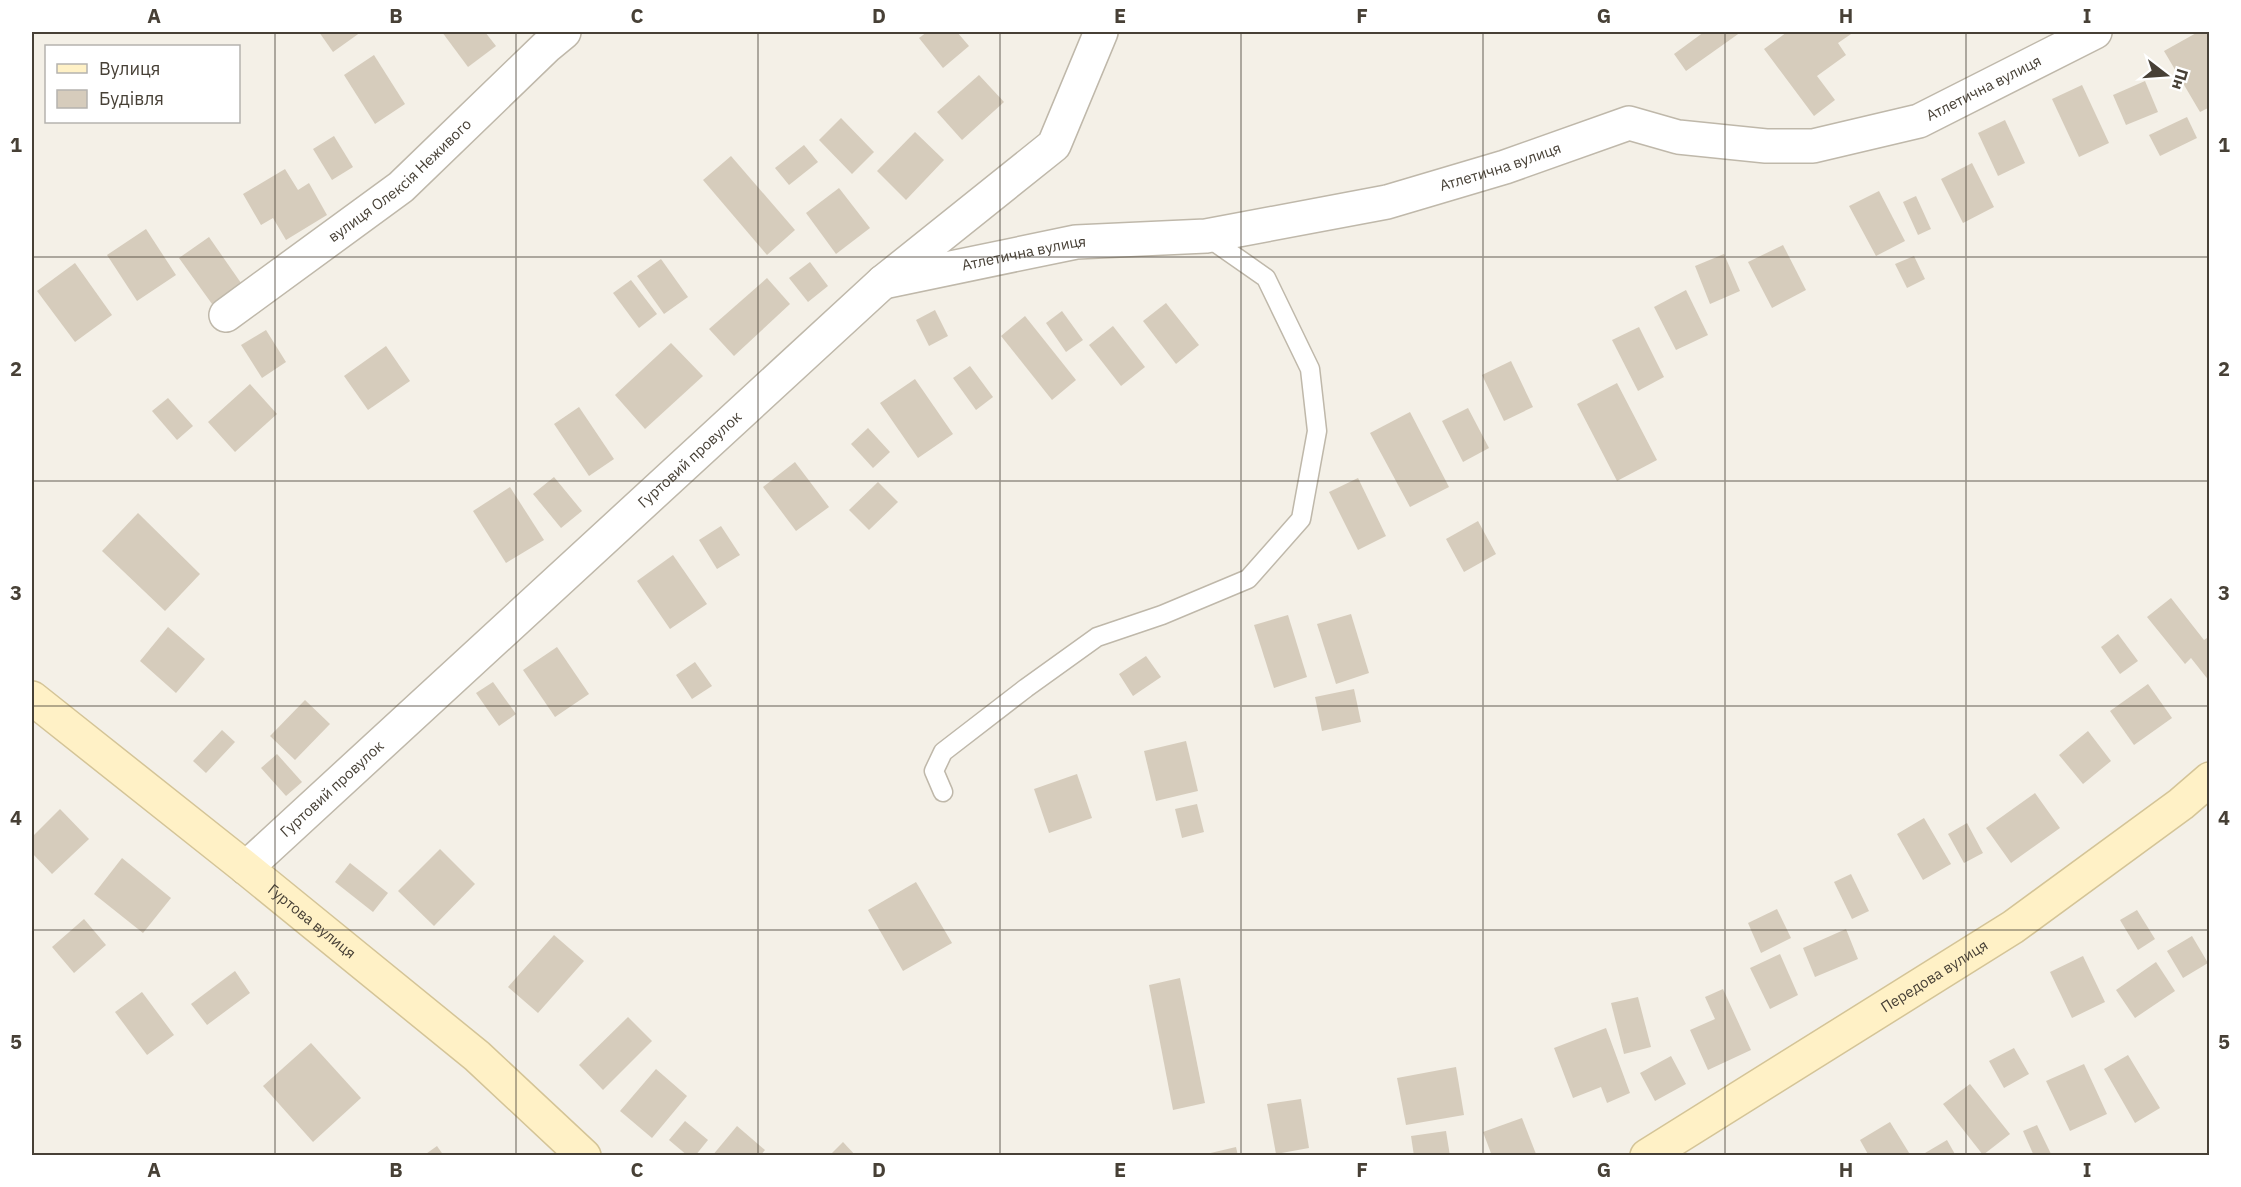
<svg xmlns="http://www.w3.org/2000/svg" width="2241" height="1187" viewBox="0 0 2241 1187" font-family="'IBM Plex Sans',sans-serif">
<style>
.building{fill:#d6ccbc}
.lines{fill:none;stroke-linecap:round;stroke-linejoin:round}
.lane-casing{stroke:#bfb8aa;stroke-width:21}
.street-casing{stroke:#bfb8aa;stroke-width:36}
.secondary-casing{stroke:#d4c497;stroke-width:36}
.lane{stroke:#fff;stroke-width:18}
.street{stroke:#fff;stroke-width:33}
.secondary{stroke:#fff1c6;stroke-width:33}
.grid{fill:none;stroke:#474036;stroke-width:1.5;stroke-opacity:0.55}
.labels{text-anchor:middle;stroke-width:4.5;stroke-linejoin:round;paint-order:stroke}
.street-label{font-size:15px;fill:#474036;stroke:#fff}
.neatline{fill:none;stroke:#474036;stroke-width:2}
.grid-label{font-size:20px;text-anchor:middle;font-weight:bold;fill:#474036}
</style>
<rect width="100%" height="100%" fill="#f4f0e7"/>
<!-- building -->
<g class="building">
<path d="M 319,32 L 361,32 L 333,52 Z"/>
<path d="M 442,32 L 485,32 L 496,46 L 468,67 Z"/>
<path d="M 927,32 L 957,32 L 969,46 L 943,68 L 919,38 Z"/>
<path d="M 1704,32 L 1741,32 L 1686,71 L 1674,54 Z"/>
<path d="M 1787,32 L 1854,32 L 1838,43 L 1846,55 L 1817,76 L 1835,100 L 1814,116 L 1764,49 Z"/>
<path d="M 2198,32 L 2206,32 L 2210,38 L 2210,107 L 2200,112 L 2164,51 Z"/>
<path d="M 374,55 L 405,104 L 375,124 L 344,75 Z"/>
<path d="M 979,75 L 1004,102 L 962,140 L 937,112 Z"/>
<path d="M 2145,81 L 2158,112 L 2126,125 L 2113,95 Z"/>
<path d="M 2082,85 L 2109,143 L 2079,157 L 2052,99 Z"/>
<path d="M 2187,117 L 2197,138 L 2160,156 L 2149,135 Z"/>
<path d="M 841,118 L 874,152 L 852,174 L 819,140 Z"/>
<path d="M 2005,120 L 2025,163 L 1998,176 L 1978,133 Z"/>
<path d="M 915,132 L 944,160 L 906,200 L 877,171 Z"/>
<path d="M 334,136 L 353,167 L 332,180 L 313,149 Z"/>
<path d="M 804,145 L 818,162 L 789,185 L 775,168 Z"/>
<path d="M 731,156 L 795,230 L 767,255 L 703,180 Z"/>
<path d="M 1972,163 L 1994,207 L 1963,223 L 1941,179 Z"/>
<path d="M 285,169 L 298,190 L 309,183 L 327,215 L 286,240 L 273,218 L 261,225 L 243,194 Z"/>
<path d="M 839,188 L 870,228 L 836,254 L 806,213 Z"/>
<path d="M 1879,191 L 1905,241 L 1876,256 L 1849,206 Z"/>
<path d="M 1916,196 L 1931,229 L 1918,235 L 1903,202 Z"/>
<path d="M 146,229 L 176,275 L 137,301 L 107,255 Z"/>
<path d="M 209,237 L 241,283 L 212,304 L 179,258 Z"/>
<path d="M 1783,245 L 1806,290 L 1772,308 L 1748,262 Z"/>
<path d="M 1724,254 L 1740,291 L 1710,304 L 1695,266 Z"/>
<path d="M 1914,256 L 1925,279 L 1907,288 L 1895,264 Z"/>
<path d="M 661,259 L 688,297 L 664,314 L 637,276 Z"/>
<path d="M 810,262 L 828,286 L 808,302 L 789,278 Z"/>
<path d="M 75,263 L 112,315 L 75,342 L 37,291 Z"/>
<path d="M 767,278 L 790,304 L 734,356 L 709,329 Z"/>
<path d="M 631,280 L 657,314 L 639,328 L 613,293 Z"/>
<path d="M 1686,290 L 1708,335 L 1676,350 L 1654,307 Z"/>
<path d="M 1166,303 L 1199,345 L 1176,364 L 1143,321 Z"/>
<path d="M 935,310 L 948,336 L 929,346 L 916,320 Z"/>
<path d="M 1062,311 L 1083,340 L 1066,352 L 1046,323 Z"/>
<path d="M 1025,316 L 1076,380 L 1052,400 L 1001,336 Z"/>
<path d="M 1113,326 L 1145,367 L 1121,386 L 1089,345 Z"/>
<path d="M 1639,327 L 1664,377 L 1638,391 L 1612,340 Z"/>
<path d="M 266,330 L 286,362 L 262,378 L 241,345 Z"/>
<path d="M 671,343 L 703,376 L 645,429 L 615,395 Z"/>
<path d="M 386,346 L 410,381 L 368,410 L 344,376 Z"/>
<path d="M 1511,361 L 1533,407 L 1504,421 L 1482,375 Z"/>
<path d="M 970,366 L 993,397 L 976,410 L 953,378 Z"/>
<path d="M 915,379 L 953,434 L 918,458 L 880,403 Z"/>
<path d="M 1617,383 L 1657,460 L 1617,481 L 1577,404 Z"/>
<path d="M 250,384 L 277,414 L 235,452 L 208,422 Z"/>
<path d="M 168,398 L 193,426 L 177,440 L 152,411 Z"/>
<path d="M 579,407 L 614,459 L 589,476 L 554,424 Z"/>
<path d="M 1468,408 L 1489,448 L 1463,462 L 1442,421 Z"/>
<path d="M 1410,412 L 1449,487 L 1410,507 L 1370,433 Z"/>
<path d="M 868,428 L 890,452 L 873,468 L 851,444 Z"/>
<path d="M 795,462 L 829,507 L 796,531 L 763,487 Z"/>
<path d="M 554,477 L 582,511 L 561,528 L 533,494 Z"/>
<path d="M 1358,478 L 1386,536 L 1358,550 L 1329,492 Z"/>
<path d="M 878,482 L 898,502 L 869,530 L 849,510 Z"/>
<path d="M 510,487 L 544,540 L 506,563 L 473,511 Z"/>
<path d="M 138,513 L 200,574 L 165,611 L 102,551 Z"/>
<path d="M 1478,521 L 1496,554 L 1464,572 L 1446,539 Z"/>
<path d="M 721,526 L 740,555 L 717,569 L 699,540 Z"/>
<path d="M 673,555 L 707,604 L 670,629 L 637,581 Z"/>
<path d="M 2171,598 L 2204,640 L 2210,636 L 2210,682 L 2191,658 L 2185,664 L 2147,617 Z"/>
<path d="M 1351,614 L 1369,673 L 1336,684 L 1317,624 Z"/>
<path d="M 1288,615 L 1307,677 L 1274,688 L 1254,625 Z"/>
<path d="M 168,627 L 205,659 L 176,693 L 140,661 Z"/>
<path d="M 2118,634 L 2138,661 L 2120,674 L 2101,647 Z"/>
<path d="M 557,647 L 589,694 L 555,717 L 523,670 Z"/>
<path d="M 1146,656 L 1161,677 L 1133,696 L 1119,674 Z"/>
<path d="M 695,662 L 712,686 L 692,699 L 676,675 Z"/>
<path d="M 493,682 L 516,714 L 499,726 L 476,693 Z"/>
<path d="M 2148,684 L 2172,718 L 2134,745 L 2110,711 Z"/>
<path d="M 1354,689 L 1361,722 L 1322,731 L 1315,697 Z"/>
<path d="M 305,700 L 330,724 L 295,760 L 270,736 Z"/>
<path d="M 222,730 L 235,742 L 206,773 L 193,761 Z"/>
<path d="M 2088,731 L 2111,761 L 2083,784 L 2059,755 Z"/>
<path d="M 1186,741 L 1198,791 L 1156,801 L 1144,751 Z"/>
<path d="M 277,754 L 302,782 L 286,796 L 261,768 Z"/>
<path d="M 1077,774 L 1092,818 L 1049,833 L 1034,789 Z"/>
<path d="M 2035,793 L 2060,828 L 2011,863 L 1986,828 Z"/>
<path d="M 1197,804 L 1204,832 L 1182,838 L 1175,809 Z"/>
<path d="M 60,809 L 89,839 L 52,874 L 32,853 L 32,837 Z"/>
<path d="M 1924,818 L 1951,864 L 1923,880 L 1897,834 Z"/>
<path d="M 1967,823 L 1983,853 L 1964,863 L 1948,834 Z"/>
<path d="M 440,849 L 475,884 L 434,926 L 398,891 Z"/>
<path d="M 122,858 L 171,898 L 143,933 L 94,894 Z"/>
<path d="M 350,863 L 388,893 L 373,912 L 335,882 Z"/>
<path d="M 1851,874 L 1869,911 L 1852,919 L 1834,882 Z"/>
<path d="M 916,882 L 952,943 L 903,971 L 868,910 Z"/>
<path d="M 1777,909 L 1791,938 L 1761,953 L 1748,923 Z"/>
<path d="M 2137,910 L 2155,939 L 2138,950 L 2120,920 Z"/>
<path d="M 84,919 L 106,945 L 74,973 L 52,947 Z"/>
<path d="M 1846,929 L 1858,959 L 1815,977 L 1803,948 Z"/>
<path d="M 554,935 L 584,961 L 538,1013 L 508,987 Z"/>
<path d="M 2192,936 L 2208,963 L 2183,978 L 2167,951 Z"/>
<path d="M 1780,954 L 1798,995 L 1770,1009 L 1750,968 Z"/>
<path d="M 2083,956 L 2105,1002 L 2072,1018 L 2050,972 Z"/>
<path d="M 2156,962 L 2175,991 L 2135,1018 L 2116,990 Z"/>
<path d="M 235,971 L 250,993 L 207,1025 L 191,1004 Z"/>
<path d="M 1180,978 L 1205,1103 L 1173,1110 L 1149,985 Z"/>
<path d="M 1723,989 L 1751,1050 L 1708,1070 L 1690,1030 L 1715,1019 L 1705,997 Z"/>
<path d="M 142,992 L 174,1035 L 147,1055 L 115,1012 Z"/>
<path d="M 1638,997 L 1651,1047 L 1624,1054 L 1611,1003 Z"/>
<path d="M 628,1017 L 652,1041 L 603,1090 L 579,1065 Z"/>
<path d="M 1606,1028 L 1630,1093 L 1607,1103 L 1601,1087 L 1573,1098 L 1554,1048 Z"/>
<path d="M 311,1043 L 361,1098 L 313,1142 L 263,1086 Z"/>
<path d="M 2014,1048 L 2029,1074 L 2004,1088 L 1989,1061 Z"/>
<path d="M 2128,1055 L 2160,1108 L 2135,1123 L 2104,1069 Z"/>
<path d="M 1671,1056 L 1686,1084 L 1655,1101 L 1640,1073 Z"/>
<path d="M 2084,1064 L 2107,1114 L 2070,1131 L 2046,1081 Z"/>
<path d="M 1456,1067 L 1464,1115 L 1406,1125 L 1397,1078 Z"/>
<path d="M 656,1069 L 687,1096 L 652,1138 L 620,1111 Z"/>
<path d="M 1970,1084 L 2010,1134 L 1983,1155 L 1943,1104 Z"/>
<path d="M 1301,1099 L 1309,1148 L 1276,1154 L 1267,1104 Z"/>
<path d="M 1522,1118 L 1536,1154 L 1530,1156 L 1492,1156 L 1483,1132 Z"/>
<path d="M 685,1121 L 708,1140 L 695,1156 L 688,1156 L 669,1140 Z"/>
<path d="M 1890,1122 L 1911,1156 L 1869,1156 L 1860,1140 Z"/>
<path d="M 2037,1125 L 2052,1156 L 2034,1156 L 2023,1131 Z"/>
<path d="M 737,1126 L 765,1150 L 760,1156 L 712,1156 Z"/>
<path d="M 1446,1131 L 1450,1156 L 1414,1156 L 1411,1136 Z"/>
<path d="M 1947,1140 L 1956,1156 L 1927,1156 L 1925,1153 Z"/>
<path d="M 843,1142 L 856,1156 L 829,1156 Z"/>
<path d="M 437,1146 L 444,1156 L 423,1156 Z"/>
<path d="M 1236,1147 L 1238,1156 L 1202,1156 L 1202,1155 Z"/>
</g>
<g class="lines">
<defs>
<path id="lane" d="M 943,792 L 934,771 L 943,752 L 1026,688 L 1097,637 L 1162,615 L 1248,579 L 1301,519 L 1317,431 L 1310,369 L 1266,278 L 1206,236"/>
<g id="street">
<path id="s1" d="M 883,282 L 1076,242 L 1206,236 L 1387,202 L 1505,167 L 1629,123 L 1678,137 L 1766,146 L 1813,146 L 1919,121 L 2095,32"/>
<path id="s2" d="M 226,315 L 401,187 L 547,46 L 564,32"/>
<path id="s3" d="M 246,868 L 883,282 L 1054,145 L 1101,32"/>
</g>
<g id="secondary">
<path id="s4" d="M 32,698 L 246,868 L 477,1056 L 584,1156"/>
<path id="s5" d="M 1647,1156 L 2013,927 L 2181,804 L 2210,779"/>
</g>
</defs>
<!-- lane casing -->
<use href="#lane" class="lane-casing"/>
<!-- street casing -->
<use href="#street" class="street-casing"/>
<!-- secondary casing -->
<use href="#secondary" class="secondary-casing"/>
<!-- lane -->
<use href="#lane" class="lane"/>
<!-- street -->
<use href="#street" class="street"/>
<!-- secondary -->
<use href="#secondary" class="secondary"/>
</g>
<!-- grid -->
<path class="grid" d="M 275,32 L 275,1156M 516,32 L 516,1156M 758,32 L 758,1156M 1000,32 L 1000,1156M 1241,32 L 1241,1156M 1483,32 L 1483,1156M 1725,32 L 1725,1156M 1966,32 L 1966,1156M 32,257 L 2210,257M 32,481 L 2210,481M 32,706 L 2210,706M 32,930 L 2210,930"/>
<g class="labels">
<!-- street labels -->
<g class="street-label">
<text dy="5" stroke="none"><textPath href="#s1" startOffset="1134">Атлетична вулиця</textPath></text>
<text dy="5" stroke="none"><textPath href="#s1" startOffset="630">Атлетична вулиця</textPath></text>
<text dy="5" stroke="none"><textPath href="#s2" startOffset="220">вулиця Олексія Неживого</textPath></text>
<text dy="5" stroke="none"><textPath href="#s1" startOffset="144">Атлетична вулиця</textPath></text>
<text dy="5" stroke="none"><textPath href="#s3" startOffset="603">Гуртовий провулок</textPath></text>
<text dy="5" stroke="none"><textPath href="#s3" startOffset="117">Гуртовий провулок</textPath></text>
<text dy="5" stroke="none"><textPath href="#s4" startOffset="358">Гуртова вулиця</textPath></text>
<text dy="5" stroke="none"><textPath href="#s5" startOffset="339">Передова вулиця</textPath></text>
</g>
</g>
<!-- border -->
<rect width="2241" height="1187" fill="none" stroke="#ffffff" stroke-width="66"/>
<!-- legend -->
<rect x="45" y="45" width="195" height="78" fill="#ffffff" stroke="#b5b3af" stroke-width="1.5"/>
<rect x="57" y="64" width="30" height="9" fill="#fff1c6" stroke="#b5b3af" stroke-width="1.5"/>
<text x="99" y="75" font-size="18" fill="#474036">Вулиця</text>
<rect x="57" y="90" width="30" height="18" fill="#d6ccbc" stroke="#b5b3af" stroke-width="1.5"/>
<text x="99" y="105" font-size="18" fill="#474036">Будівля</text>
<!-- north arrow -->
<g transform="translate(2166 75) rotate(107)" stroke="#ffffff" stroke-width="4.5" paint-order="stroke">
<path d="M0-4.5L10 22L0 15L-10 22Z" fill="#474036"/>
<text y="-9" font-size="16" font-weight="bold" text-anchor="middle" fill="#474036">Пн</text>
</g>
<rect x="33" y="33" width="2175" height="1121" class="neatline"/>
<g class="grid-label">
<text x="154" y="23">A</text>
<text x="396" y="23">B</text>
<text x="637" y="23">C</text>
<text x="879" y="23">D</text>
<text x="1120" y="23">E</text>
<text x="1362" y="23">F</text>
<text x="1604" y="23">G</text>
<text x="1846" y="23">H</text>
<text x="2087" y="23">I</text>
<text x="16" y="152">1</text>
<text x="2224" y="152">1</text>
<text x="16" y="376">2</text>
<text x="2224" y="376">2</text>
<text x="16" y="600">3</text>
<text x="2224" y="600">3</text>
<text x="16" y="825">4</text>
<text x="2224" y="825">4</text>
<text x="16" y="1049">5</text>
<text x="2224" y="1049">5</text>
<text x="154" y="1177">A</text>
<text x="396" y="1177">B</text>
<text x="637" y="1177">C</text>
<text x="879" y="1177">D</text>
<text x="1120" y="1177">E</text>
<text x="1362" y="1177">F</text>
<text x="1604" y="1177">G</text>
<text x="1846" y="1177">H</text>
<text x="2087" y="1177">I</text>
</g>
</svg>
